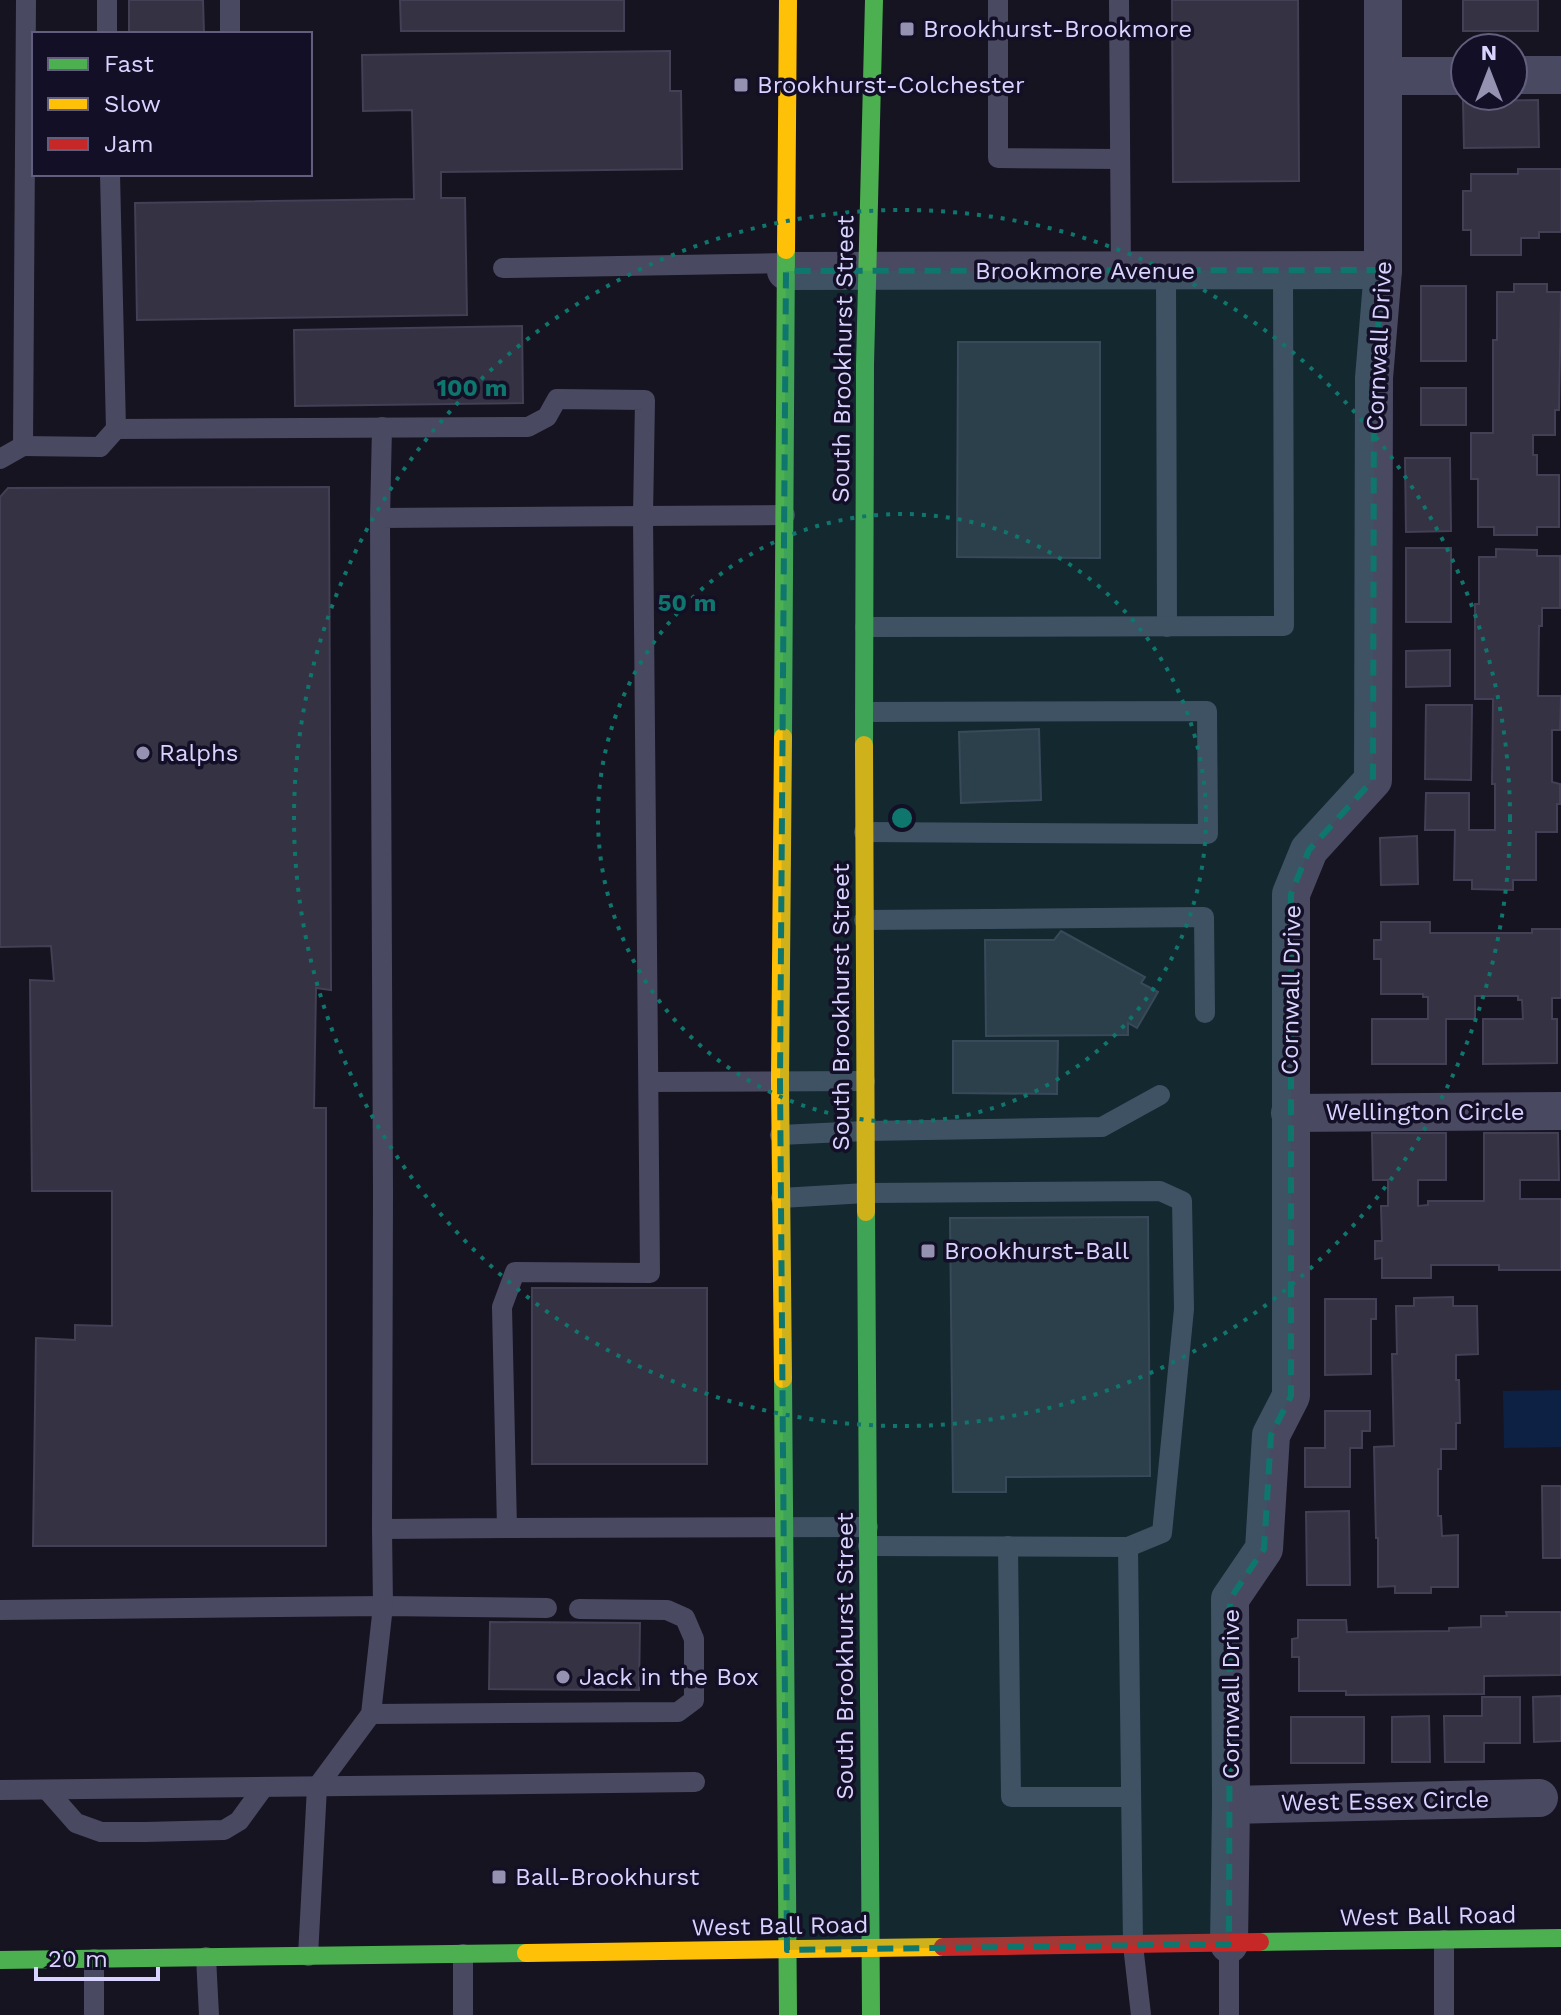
<svg xmlns="http://www.w3.org/2000/svg" width="1561" height="2015" viewBox="0 0 1561 2015" font-family="'Work Sans',sans-serif">
<style>
.water{fill:#0d2144}
.building{fill:#343243;stroke:#433f54;stroke-width:2}
.lines{fill:none;stroke-linecap:round;stroke-linejoin:round}
.lane{stroke:#4a4962;stroke-width:20}
.street{stroke:#4a4962;stroke-width:38}
.fast{stroke:#4caf50;stroke-width:18}
.slow{stroke:#ffc107;stroke-width:18}
.jam{stroke:#c62828;stroke-width:18}
.marked{fill:#0f766e;fill-opacity:0.2;stroke:#0f766e;stroke-width:6;stroke-dasharray:16 10;stroke-linejoin:round}
.ring{fill:none;stroke:#0f766e;stroke-width:4;stroke-dasharray:4 8}
.poi-dot{fill:#9591b1;stroke:#130f26;stroke-width:3}
.labels{text-anchor:middle;stroke-width:7;stroke-linejoin:round;paint-order:stroke}
.poi-label{font-size:24px;fill:#d9d4ff;stroke:#130f26;text-anchor:start}
.street-label{font-size:24px;fill:#d9d4ff;stroke:#130f26}
.centre{fill:#0f766e;stroke:#130f26;stroke-width:4}
.ring-label{font-size:24px;text-anchor:middle;font-weight:bold;fill:#0f766e;stroke:#130f26;stroke-width:7;stroke-linejoin:round;paint-order:stroke}
</style>
<rect width="100%" height="100%" fill="#161421"/>
<!-- water -->
<path class="water" d="M 1561,1390 L 1561,1447 L 1504,1448 L 1503,1391 Z"/>
<!-- building -->
<g class="building">
<path d="M 129,0 L 203,0 L 204,34 L 129,34 Z"/>
<path d="M 400,0 L 624,0 L 624,31 L 401,31 Z"/>
<path d="M 1172,0 L 1298,0 L 1299,181 L 1173,182 Z"/>
<rect x="1463" y="0" width="75" height="31"/>
<path d="M 670,51 L 670,91 L 681,91 L 682,169 L 441,172 L 441,198 L 465,198 L 467,315 L 137,320 L 135,203 L 414,199 L 412,110 L 363,111 L 362,55 Z"/>
<path d="M 1538,100 L 1539,147 L 1464,148 L 1463,101 Z"/>
<path d="M 1518,169 L 1561,169 L 1561,232 L 1539,232 L 1539,238 L 1521,238 L 1521,255 L 1471,255 L 1471,230 L 1463,230 L 1463,191 L 1471,191 L 1471,174 L 1518,174 Z"/>
<path d="M 1514,284 L 1547,284 L 1547,292 L 1561,292 L 1559,410 L 1555,410 L 1555,435 L 1533,435 L 1533,455 L 1537,455 L 1537,475 L 1559,475 L 1559,527 L 1537,527 L 1537,535 L 1494,535 L 1494,527 L 1478,527 L 1478,479 L 1471,479 L 1471,433 L 1493,433 L 1493,340 L 1497,340 L 1497,292 L 1514,292 Z"/>
<rect x="1421" y="286" width="45" height="75"/>
<path d="M 522,326 L 523,403 L 295,406 L 294,330 Z"/>
<path d="M 958,342 L 1100,342 L 1100,558 L 957,557 Z"/>
<rect x="1421" y="388" width="45" height="37"/>
<path d="M 1405,458 L 1450,458 L 1451,531 L 1406,532 Z"/>
<path d="M 329,487 L 331,990 L 316,988 L 314,1108 L 326,1108 L 326,1546 L 33,1546 L 36,1338 L 75,1340 L 75,1325 L 112,1326 L 112,1191 L 32,1191 L 30,980 L 54,981 L 51,946 L 0,947 L 0,497 L 8,488 Z"/>
<rect x="1406" y="548" width="45" height="74"/>
<path d="M 1496,549 L 1537,550 L 1537,556 L 1560,556 L 1560,608 L 1542,608 L 1542,626 L 1539,626 L 1538,696 L 1561,696 L 1560,730 L 1552,730 L 1552,782 L 1560,784 L 1560,804 L 1557,804 L 1557,832 L 1536,832 L 1536,880 L 1513,880 L 1513,890 L 1472,889 L 1472,880 L 1454,880 L 1455,830 L 1425,830 L 1426,793 L 1469,793 L 1469,830 L 1495,830 L 1495,784 L 1492,784 L 1493,699 L 1475,699 L 1475,604 L 1479,604 L 1479,557 L 1496,557 Z"/>
<path d="M 1450,650 L 1450,686 L 1406,687 L 1406,651 Z"/>
<path d="M 1426,705 L 1472,705 L 1471,780 L 1425,779 Z"/>
<path d="M 1039,729 L 1041,800 L 961,803 L 959,732 Z"/>
<path d="M 1417,836 L 1418,884 L 1381,885 L 1380,838 Z"/>
<path d="M 1381,922 L 1430,922 L 1430,933 L 1532,933 L 1532,929 L 1561,929 L 1561,998 L 1552,998 L 1552,1019 L 1557,1019 L 1557,1063 L 1483,1064 L 1483,1019 L 1523,1019 L 1522,1000 L 1518,1000 L 1518,996 L 1475,996 L 1475,1019 L 1446,1019 L 1446,1064 L 1372,1064 L 1372,1019 L 1428,1019 L 1428,997 L 1423,997 L 1423,994 L 1381,994 L 1381,959 L 1374,959 L 1374,940 L 1381,940 Z"/>
<path d="M 1061,931 L 1145,977 L 1141,983 L 1158,992 L 1137,1028 L 1128,1023 L 1128,1035 L 986,1036 L 985,940 L 1054,940 Z"/>
<path d="M 953,1041 L 1058,1041 L 1057,1094 L 953,1093 Z"/>
<path d="M 1372,1133 L 1446,1133 L 1446,1180 L 1418,1180 L 1418,1206 L 1428,1205 L 1428,1201 L 1484,1201 L 1484,1133 L 1558,1133 L 1559,1180 L 1520,1180 L 1520,1199 L 1561,1199 L 1561,1270 L 1499,1270 L 1499,1265 L 1431,1265 L 1431,1278 L 1382,1278 L 1382,1258 L 1375,1259 L 1375,1241 L 1382,1241 L 1381,1206 L 1388,1206 L 1388,1180 L 1373,1180 Z"/>
<path d="M 1148,1217 L 1150,1476 L 1006,1477 L 1006,1492 L 953,1492 L 950,1218 Z"/>
<rect x="532" y="1288" width="175" height="176"/>
<path d="M 1453,1297 L 1453,1306 L 1477,1306 L 1478,1354 L 1456,1355 L 1456,1380 L 1459,1380 L 1460,1423 L 1456,1423 L 1456,1449 L 1441,1449 L 1441,1469 L 1438,1469 L 1438,1516 L 1441,1516 L 1442,1536 L 1458,1535 L 1458,1587 L 1431,1587 L 1431,1593 L 1395,1593 L 1395,1586 L 1378,1587 L 1378,1538 L 1376,1538 L 1374,1447 L 1394,1446 L 1392,1354 L 1397,1354 L 1396,1306 L 1414,1306 L 1414,1298 Z"/>
<path d="M 1325,1299 L 1376,1299 L 1376,1319 L 1371,1319 L 1371,1374 L 1325,1375 Z"/>
<path d="M 1325,1411 L 1370,1411 L 1370,1431 L 1362,1431 L 1362,1448 L 1350,1448 L 1350,1487 L 1305,1487 L 1305,1448 L 1325,1448 Z"/>
<path d="M 1542,1486 L 1561,1486 L 1561,1558 L 1543,1558 Z"/>
<path d="M 1349,1511 L 1350,1585 L 1307,1585 L 1306,1512 Z"/>
<path d="M 1506,1612 L 1561,1612 L 1561,1675 L 1484,1676 L 1484,1694 L 1346,1695 L 1346,1691 L 1299,1691 L 1299,1657 L 1292,1657 L 1292,1639 L 1298,1638 L 1298,1620 L 1346,1620 L 1347,1632 L 1449,1631 L 1449,1628 L 1481,1627 L 1481,1616 L 1507,1616 Z"/>
<path d="M 490,1622 L 640,1623 L 639,1690 L 489,1689 Z"/>
<path d="M 1561,1696 L 1561,1741 L 1534,1742 L 1533,1697 Z"/>
<path d="M 1482,1697 L 1520,1697 L 1520,1743 L 1484,1743 L 1484,1762 L 1445,1762 L 1444,1716 L 1482,1716 Z"/>
<path d="M 1429,1716 L 1430,1762 L 1392,1762 L 1392,1717 Z"/>
<rect x="1291" y="1717" width="73" height="46"/>
</g>
<g class="lines">
<!-- lane -->
<g class="lane">
<path d="M 107,0 L 107,34"/>
<path d="M 230,0 L 230,34"/>
<path d="M 998,0 L 998,158 L 1120,159"/>
<path d="M 1119,0 L 1121,271"/>
<path d="M 503,268 L 786,263"/>
<path d="M 1166,271 L 1167,627"/>
<path d="M 116,429 L 528,427 L 547,417 L 557,399 L 645,400 L 643,516 L 785,515"/>
<path d="M 23,446 L 100,447 L 116,429 L 110,174"/>
<path d="M 0,459 L 23,446 L 26,0"/>
<path d="M 380,518 L 382,427"/>
<path d="M 865,627 L 1284,626 L 1283,270"/>
<path d="M 864,832 L 1208,834 L 1207,711 L 865,712"/>
<path d="M 864,920 L 1204,917 L 1205,1013"/>
<path d="M 649,1082 L 865,1081"/>
<path d="M 780,1135 L 865,1131 L 1102,1127 L 1160,1095"/>
<path d="M 781,1198 L 866,1193 L 1160,1191 L 1182,1201 L 1184,1309 L 1162,1533 L 1128,1547"/>
<path d="M 507,1528 L 382,1529 L 383,1193 L 380,518 L 643,516 L 650,1273 L 515,1272 L 502,1307 L 507,1528 L 868,1527"/>
<path d="M 868,1546 L 1128,1547 L 1133,1945 L 1141,2015"/>
<path d="M 1008,1546 L 1011,1797 L 1130,1797"/>
<path d="M 0,1610 L 383,1606 L 547,1608"/>
<path d="M 371,1714 L 678,1712 L 694,1700 L 694,1639 L 685,1618 L 667,1610 L 579,1609"/>
<path d="M 0,1790 L 695,1782"/>
<path d="M 47,1790 L 76,1823 L 101,1832 L 145,1832 L 224,1830 L 239,1821 L 263,1788"/>
<path d="M 1229,1944 L 1229,2015"/>
<path d="M 463,1954 L 463,2015"/>
<path d="M 308,1956 L 317,1787 L 371,1714 L 383,1606 L 382,1529"/>
<path d="M 206,1957 L 209,2015"/>
<path d="M 94,2015 L 94,1959"/>
<path d="M 1444,2015 L 1444,1940"/>
</g>
<!-- street -->
<g class="street">
<path d="M 1513,75 L 1561,75"/>
<path d="M 1385,76 L 1465,76"/>
<path d="M 786,271 L 1383,270"/>
<path d="M 1290,1113 L 1561,1111"/>
<path d="M 1231,1805 L 1539,1798"/>
<path d="M 1229,1944 L 1231,1805 L 1230,1599 L 1264,1549 L 1271,1435 L 1291,1396 L 1291,894 L 1309,850 L 1373,780 L 1374,378 L 1383,270 L 1383,0"/>
</g>
<!-- fast -->
<g class="fast">
<path d="M 783,737 L 786,250"/>
<path d="M 864,745 L 865,365 L 874,0"/>
<path d="M 866,1212 L 871,2015"/>
<path d="M 783,1379 L 788,2015"/>
<path d="M 1260,1942 L 1561,1938"/>
<path d="M 0,1960 L 526,1953"/>
</g>
<!-- slow -->
<g class="slow">
<path d="M 786,250 L 788,0"/>
<path d="M 783,737 L 780,1081 L 783,1379"/>
<path d="M 864,745 L 866,1212"/>
<path d="M 526,1953 L 943,1947"/>
</g>
<!-- jam -->
<path class="jam" d="M 943,1947 L 1260,1942"/>
</g>
<!-- marked area -->
<path class="marked" d="M 1383,270 L 1374,378 L 1373,780 L 1309,850 L 1291,894 L 1291,1396 L 1271,1435 L 1264,1549 L 1230,1599 L 1229,1944 L 787,1950 L 780,1081 L 786,271 Z"/>
<!-- distance rings -->
<g class="ring">
<circle cx="902" cy="818" r="304"/>
<circle cx="902" cy="818" r="608"/>
</g>
<!-- markers -->
<g class="poi-dot">
<rect x="899" y="21" width="16" height="16" rx="4"/>
<rect x="733" y="77" width="16" height="16" rx="4"/>
<circle cx="143" cy="753" r="8"/>
<rect x="920" y="1243" width="16" height="16" rx="4"/>
<circle cx="563" cy="1677" r="8"/>
<rect x="491" y="1869" width="16" height="16" rx="4"/>
</g>
<g class="labels">
<!-- poi labels -->
<g class="poi-label">
<text x="923" y="37">Brookhurst-Brookmore</text>
<text x="757" y="93">Brookhurst-Colchester</text>
<text x="159" y="761">Ralphs</text>
<text x="944" y="1259">Brookhurst-Ball</text>
<text x="579" y="1685">Jack in the Box</text>
<text x="515" y="1885">Ball-Brookhurst</text>
</g>
<!-- street labels -->
<g class="street-label">
<text x="1085" y="279">Brookmore Avenue</text>
<text transform="translate(1379 346) rotate(-87)" y="8">Cornwall Drive</text>
<text transform="translate(843 359) rotate(-89)" y="8">South Brookhurst Street</text>
<text transform="translate(1291 990) rotate(-89)" y="8">Cornwall Drive</text>
<text transform="translate(841 1007) rotate(-90)" y="8">South Brookhurst Street</text>
<text x="1425" y="1120">Wellington Circle</text>
<text transform="translate(845 1656) rotate(-90)" y="8">South Brookhurst Street</text>
<text transform="translate(1231 1694) rotate(-90)" y="8">Cornwall Drive</text>
<text transform="translate(1385 1801) rotate(-1)" y="8">West Essex Circle</text>
<text transform="translate(1428 1916) rotate(-1)" y="8">West Ball Road</text>
<text transform="translate(780 1926) rotate(-1)" y="8">West Ball Road</text>
</g>
</g>
<circle cx="902" cy="818" r="12" class="centre"/>
<g class="ring-label">
<text x="472" y="396">100 m</text>
<text x="687" y="611">50 m</text>
</g>
<!-- legend -->
<rect x="32" y="32" width="280" height="144" fill="#130f26" stroke="#625e7d" stroke-width="2"/>
<rect x="48" y="58" width="40" height="12" fill="#4caf50" stroke="#625e7d" stroke-width="2"/>
<text x="104" y="72" font-size="24" fill="#d9d4ff">Fast</text>
<rect x="48" y="98" width="40" height="12" fill="#ffc107" stroke="#625e7d" stroke-width="2"/>
<text x="104" y="112" font-size="24" fill="#d9d4ff">Slow</text>
<rect x="48" y="138" width="40" height="12" fill="#c62828" stroke="#625e7d" stroke-width="2"/>
<text x="104" y="152" font-size="24" fill="#d9d4ff">Jam</text>
<!-- north arrow -->
<g transform="translate(1489 72)"><circle r="38" fill="#130f26" stroke="#625e7d" stroke-width="2"/>
<path d="M0-6L14 30L0 20L-14 30Z" fill="#9591b1"/>
<text y="-12" font-size="22" font-weight="bold" text-anchor="middle" fill="#d9d4ff">N</text>
</g>
<!-- scale -->
<path d="M36 1967v12h122v-12" fill="none" stroke="#d9d4ff" stroke-width="4"/>
<text x="48" y="1967" font-size="24" fill="#d9d4ff" stroke="#130f26" stroke-width="6" paint-order="stroke">20 m</text>
</svg>
